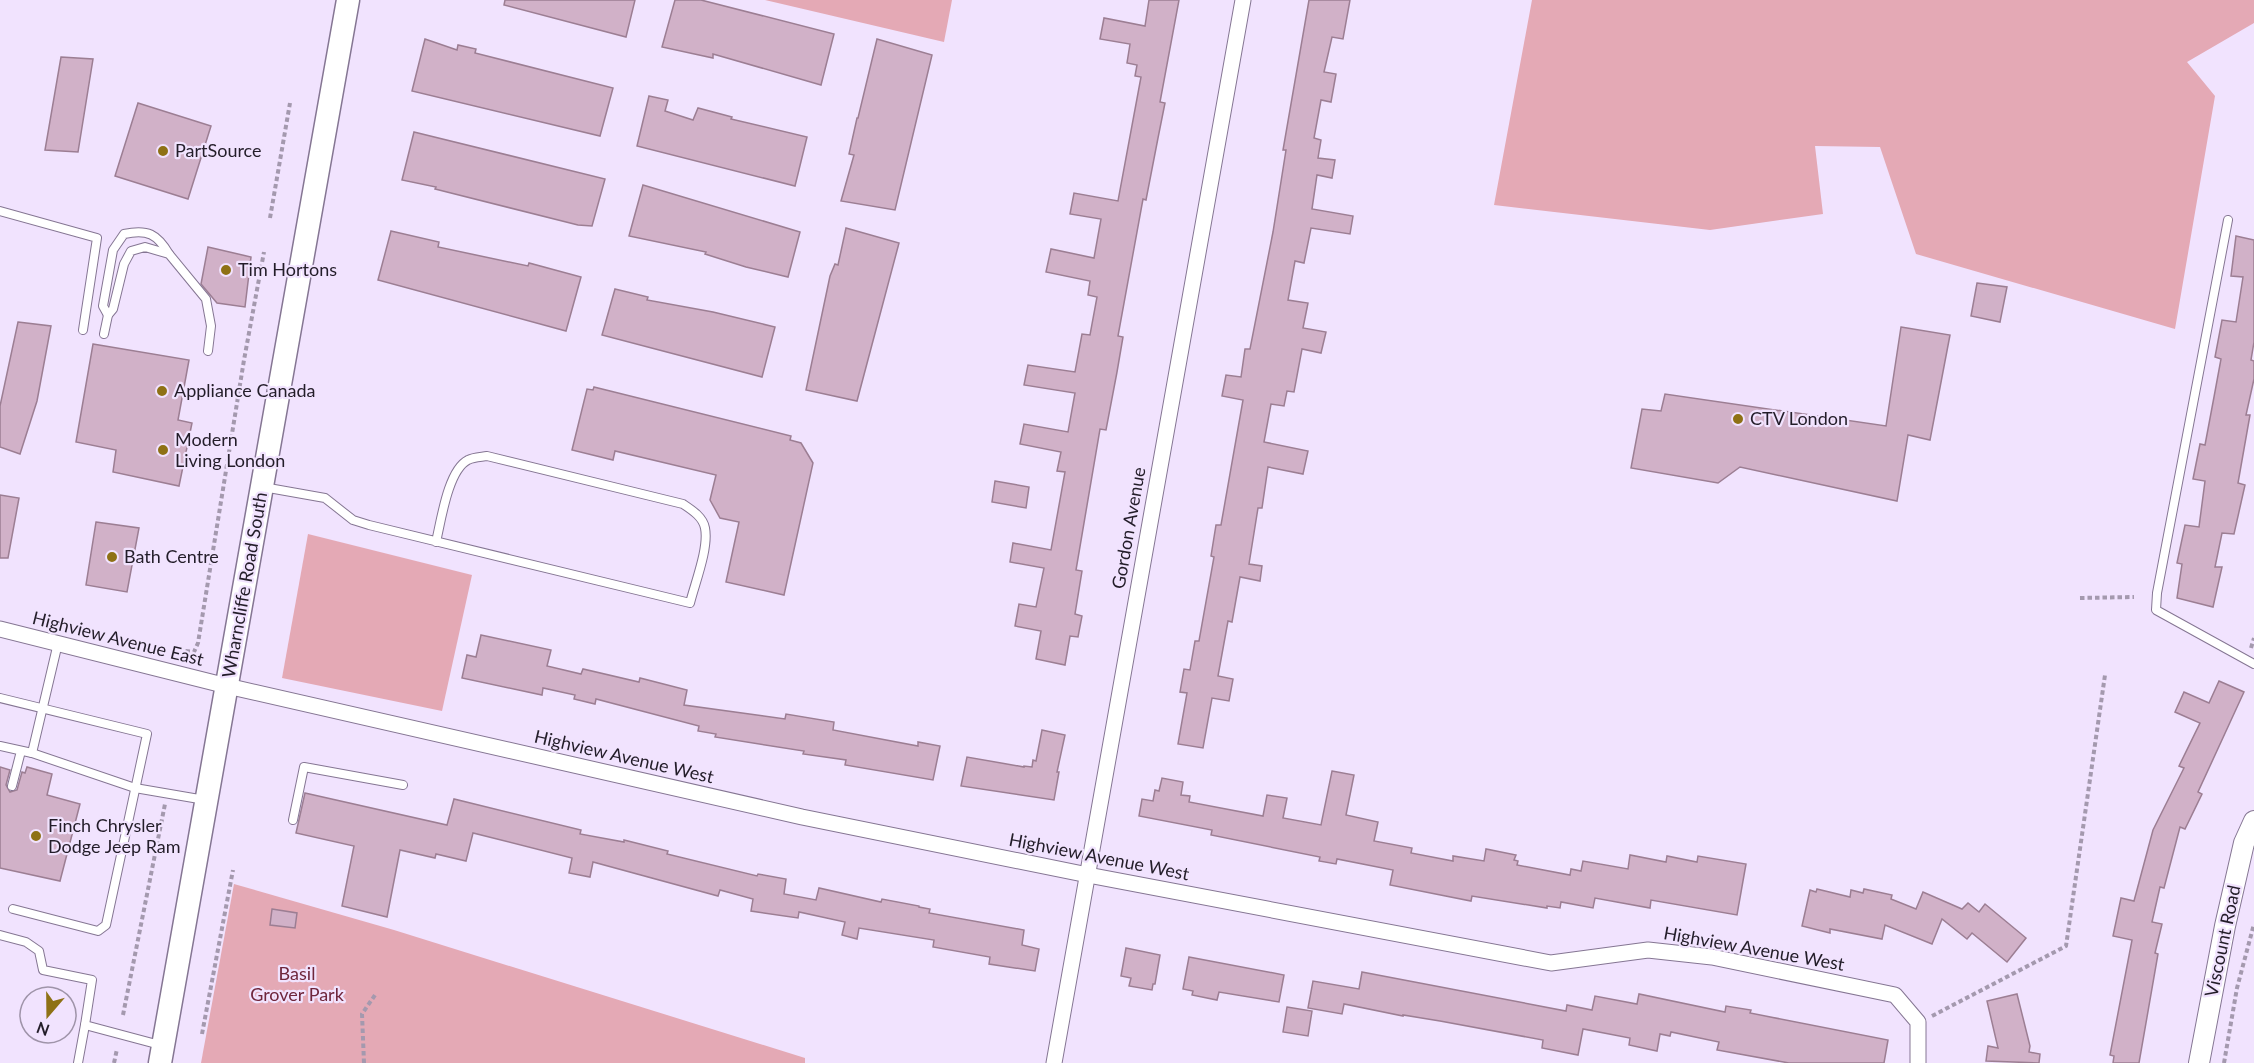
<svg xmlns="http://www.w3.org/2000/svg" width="2254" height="1063" viewBox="0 0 2254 1063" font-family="Lato,sans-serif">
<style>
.green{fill:#e4a9b5}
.building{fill:#d1b1c8;stroke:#9c7e93;stroke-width:1.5}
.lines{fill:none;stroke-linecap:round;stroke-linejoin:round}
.service-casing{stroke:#857693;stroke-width:10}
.minor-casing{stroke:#857693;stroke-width:17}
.tertiary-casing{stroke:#857693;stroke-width:22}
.secondary-casing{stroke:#857693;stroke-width:25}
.path{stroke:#a499ae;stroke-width:4;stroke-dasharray:4.5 3;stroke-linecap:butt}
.service{stroke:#fff;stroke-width:8}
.minor{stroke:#fff;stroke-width:15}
.tertiary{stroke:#fff;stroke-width:20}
.secondary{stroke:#fff;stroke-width:22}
.poi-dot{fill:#8e7115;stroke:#f1e3fe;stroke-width:2}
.labels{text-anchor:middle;stroke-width:4.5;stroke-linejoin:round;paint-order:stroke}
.poi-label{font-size:18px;fill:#231d29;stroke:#f1e3fe;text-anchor:start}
.street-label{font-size:18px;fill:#231d29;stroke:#f1e3fe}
.park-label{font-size:18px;fill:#6f263c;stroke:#f1e3fe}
</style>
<rect width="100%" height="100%" fill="#f1e3fe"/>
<!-- green -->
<g class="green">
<path d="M 765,0 L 952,0 L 944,42 Z"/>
<path d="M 1532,0 L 2254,0 L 2254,23 L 2187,62 L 2215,96 L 2175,329 L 1916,254 L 1880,147 L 1815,146 L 1823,214 L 1710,230 L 1494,205 Z"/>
<path d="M 308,534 L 472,575 L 442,711 L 282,678 Z"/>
<path d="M 234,884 L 394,930 L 805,1058 L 805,1063 L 201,1063 Z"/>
</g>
<!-- building -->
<g class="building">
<path d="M 505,0 L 635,0 L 626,37 L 504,5 Z"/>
<path d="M 675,0 L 701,0 L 834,34 L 821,85 L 713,54 L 713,58 L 662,47 Z"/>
<path d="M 1149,0 L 1179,0 L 1160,102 L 1165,103 L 1158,138 L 1146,200 L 1143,199 L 1118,336 L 1123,337 L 1117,372 L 1106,430 L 1100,429 L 1076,570 L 1082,571 L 1075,614 L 1082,616 L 1078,637 L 1070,636 L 1065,665 L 1036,659 L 1041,631 L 1015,626 L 1019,604 L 1036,607 L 1044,568 L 1010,562 L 1013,543 L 1051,550 L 1065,472 L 1057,471 L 1061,452 L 1020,444 L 1024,424 L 1068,432 L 1075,393 L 1024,385 L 1028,365 L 1075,372 L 1082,334 L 1090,335 L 1097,297 L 1088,295 L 1090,281 L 1046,272 L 1051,249 L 1094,258 L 1101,219 L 1070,214 L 1074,193 L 1118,201 L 1141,77 L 1135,76 L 1137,65 L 1127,63 L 1130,44 L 1100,39 L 1104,18 L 1145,26 Z"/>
<path d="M 1309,0 L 1350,0 L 1343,39 L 1332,37 L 1324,72 L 1336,74 L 1331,102 L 1321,100 L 1314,138 L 1321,140 L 1318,158 L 1335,160 L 1332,178 L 1317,175 L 1312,209 L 1353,216 L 1350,234 L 1311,228 L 1304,263 L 1295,261 L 1288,300 L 1308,303 L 1303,328 L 1326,332 L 1321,353 L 1302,349 L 1294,392 L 1287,391 L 1284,406 L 1271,404 L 1264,442 L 1308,451 L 1303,474 L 1268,467 L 1262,508 L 1258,508 L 1249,564 L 1262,566 L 1260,581 L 1240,577 L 1232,622 L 1228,621 L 1218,676 L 1233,679 L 1229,701 L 1212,698 L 1203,748 L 1178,744 L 1187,693 L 1180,692 L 1184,669 L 1190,670 L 1195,641 L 1199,641 L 1214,557 L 1211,556 L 1216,525 L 1221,525 L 1243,400 L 1222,396 L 1226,375 L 1241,377 L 1245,349 L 1250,349 L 1273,232 L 1286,150 L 1283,150 Z"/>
<path d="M 425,39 L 457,50 L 458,45 L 476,49 L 475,53 L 613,88 L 600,136 L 412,91 Z"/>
<path d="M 877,39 L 932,55 L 895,210 L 841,201 L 854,155 L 849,154 L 857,118 L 858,118 Z"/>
<path d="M 61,57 L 93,59 L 78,152 L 45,150 Z"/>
<path d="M 649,96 L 668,100 L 665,111 L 693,120 L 698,108 L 732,117 L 731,119 L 807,137 L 795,186 L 637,146 Z"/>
<path d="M 138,103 L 211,126 L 188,199 L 115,176 Z"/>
<path d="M 414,132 L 605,179 L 592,226 L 578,225 L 435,189 L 436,187 L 402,180 Z"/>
<path d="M 643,185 L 800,232 L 788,277 L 746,267 L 705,254 L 706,252 L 629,236 Z"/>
<path d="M 846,228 L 899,243 L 857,401 L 806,390 L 830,276 L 835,264 L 838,265 Z"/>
<path d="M 391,231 L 439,242 L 438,247 L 528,266 L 529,263 L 581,277 L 566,331 L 378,280 Z"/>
<path d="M 2236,236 L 2254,240 L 2254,342 L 2251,360 L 2254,361 L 2254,379 L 2246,415 L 2250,415 L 2238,483 L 2245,485 L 2234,534 L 2222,533 L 2215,567 L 2222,567 L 2213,607 L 2177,598 L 2182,564 L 2177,563 L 2185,525 L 2199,527 L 2205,481 L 2193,479 L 2200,444 L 2205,445 L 2214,397 L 2221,359 L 2215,357 L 2222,320 L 2236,322 L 2243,277 L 2231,276 Z"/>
<path d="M 208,247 L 251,257 L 245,307 L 217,303 L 201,284 Z"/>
<path d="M 1977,283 L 2007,287 L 2000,322 L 1971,316 Z"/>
<path d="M 615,289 L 648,297 L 647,300 L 713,312 L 775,327 L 762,377 L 602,335 Z"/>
<path d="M 18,322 L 51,326 L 37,401 L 20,454 L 0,447 L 0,406 Z"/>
<path d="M 1901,327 L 1950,335 L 1930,440 L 1908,435 L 1897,501 L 1740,467 L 1718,483 L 1631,468 L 1642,409 L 1661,411 L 1665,394 L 1886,426 Z"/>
<path d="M 93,344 L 189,360 L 178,420 L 192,423 L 179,486 L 113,472 L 116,450 L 76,442 Z"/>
<path d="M 594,387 L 791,436 L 790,440 L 801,443 L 813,463 L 784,595 L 726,582 L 739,522 L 720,518 L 710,500 L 716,475 L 615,451 L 613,460 L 572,450 L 587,389 L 593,390 Z"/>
<path d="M 995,481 L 1029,487 L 1026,508 L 992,502 Z"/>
<path d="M 0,495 L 19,498 L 8,558 L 0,558 Z"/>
<path d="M 96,522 L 139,528 L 127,592 L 86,585 Z"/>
<path d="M 481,635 L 551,650 L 547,666 L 581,674 L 583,669 L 639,682 L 640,678 L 687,690 L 684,705 L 785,719 L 786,714 L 834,722 L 833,730 L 918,746 L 918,742 L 940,746 L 933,780 L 845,765 L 846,760 L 803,754 L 804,751 L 715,737 L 716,734 L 698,731 L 699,726 L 596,699 L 595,704 L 574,699 L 575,695 L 543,688 L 542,695 L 462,678 L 467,655 L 476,657 Z"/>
<path d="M 2219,681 L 2244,692 L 2198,792 L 2202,794 L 2185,829 L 2180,827 L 2164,888 L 2160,887 L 2152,922 L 2162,924 L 2155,953 L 2158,954 L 2139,1063 L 2113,1063 L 2114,1056 L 2110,1055 L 2132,940 L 2113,936 L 2121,898 L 2134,901 L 2153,830 L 2184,768 L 2179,766 L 2200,723 L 2175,712 L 2184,692 L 2209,703 Z"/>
<path d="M 1042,730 L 1065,735 L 1057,772 L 1059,772 L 1054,800 L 961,786 L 967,757 L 1024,767 L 1024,766 L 1032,767 L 1033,760 L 1036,761 Z"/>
<path d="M 0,767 L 10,770 L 6,785 L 10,792 L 17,790 L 22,772 L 25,773 L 27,767 L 52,774 L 47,795 L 80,804 L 60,881 L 0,868 Z"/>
<path d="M 1332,771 L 1354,775 L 1346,815 L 1378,822 L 1374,841 L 1412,848 L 1411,853 L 1453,861 L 1453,856 L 1484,861 L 1486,849 L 1516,855 L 1514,860 L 1518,861 L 1517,865 L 1570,875 L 1571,869 L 1581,871 L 1583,861 L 1628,869 L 1630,855 L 1666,862 L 1667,856 L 1697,862 L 1698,856 L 1746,864 L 1737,915 L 1651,900 L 1650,908 L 1595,898 L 1593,908 L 1561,902 L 1560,908 L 1547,906 L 1547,908 L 1472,896 L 1471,901 L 1390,885 L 1393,870 L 1337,859 L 1336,864 L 1319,861 L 1320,857 L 1211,835 L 1212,830 L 1139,816 L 1142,799 L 1153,801 L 1155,790 L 1159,791 L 1162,778 L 1183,782 L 1181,795 L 1190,796 L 1189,802 L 1263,816 L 1267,795 L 1287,798 L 1283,818 L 1321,825 Z"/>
<path d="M 305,793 L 447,825 L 454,799 L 581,830 L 580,834 L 624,842 L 624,840 L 668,851 L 667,854 L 757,876 L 758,874 L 786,879 L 784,894 L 816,900 L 819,888 L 881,902 L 882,899 L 919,906 L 919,907 L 930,909 L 929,913 L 1024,930 L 1022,945 L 1039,949 L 1035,971 L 989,964 L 990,957 L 933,947 L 934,940 L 859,928 L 857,939 L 842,935 L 845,922 L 799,912 L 798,918 L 751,911 L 753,899 L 720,890 L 718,896 L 593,862 L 590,877 L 569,873 L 572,858 L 473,833 L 466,861 L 436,854 L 435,858 L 400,850 L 387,917 L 342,906 L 354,846 L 296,833 Z"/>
<path d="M 1817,889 L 1850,897 L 1851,890 L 1863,893 L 1864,889 L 1892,895 L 1891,899 L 1916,909 L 1923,892 L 1962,909 L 1968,903 L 1979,912 L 1985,904 L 2026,938 L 2007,962 L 1972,933 L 1967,939 L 1942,919 L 1932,944 L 1885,925 L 1882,939 L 1830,929 L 1830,933 L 1802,926 L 1810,890 L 1816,892 Z"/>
<path d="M 272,909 L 297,913 L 295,928 L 270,925 Z"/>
<path d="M 1126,948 L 1160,955 L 1155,984 L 1153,984 L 1152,990 L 1129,986 L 1131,978 L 1121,976 Z"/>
<path d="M 1189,957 L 1284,975 L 1279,1002 L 1219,992 L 1217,1000 L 1192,995 L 1193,991 L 1183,989 Z"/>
<path d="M 1362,972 L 1566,1011 L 1567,1005 L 1592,1010 L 1595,996 L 1637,1004 L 1639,994 L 1725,1012 L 1726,1006 L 1751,1010 L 1750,1013 L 1888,1040 L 1884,1063 L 1789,1063 L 1717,1050 L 1719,1042 L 1671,1032 L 1670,1036 L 1660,1034 L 1657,1051 L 1629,1045 L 1630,1038 L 1583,1029 L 1578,1055 L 1542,1048 L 1543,1040 L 1440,1021 L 1403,1015 L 1403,1016 L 1344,1004 L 1342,1014 L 1308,1008 L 1313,981 L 1359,989 Z"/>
<path d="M 2017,994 L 2030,1046 L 2029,1052 L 2040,1054 L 2039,1063 L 1986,1061 L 1988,1046 L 1998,1048 L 1987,1001 Z"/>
<path d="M 1287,1007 L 1312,1011 L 1308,1036 L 1283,1032 Z"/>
</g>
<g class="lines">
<defs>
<g id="service">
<path d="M 0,211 L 97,238 L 83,330"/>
<path d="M 2228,220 L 2157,593 L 2156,610 L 2254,664"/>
<path d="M 108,315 L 103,306 L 113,250 L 124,234 C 148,229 157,234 169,254"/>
<path d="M 104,334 L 108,315 L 113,309 L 124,264 L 131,251 L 145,247 L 169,254 L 206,299 L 211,326 L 208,351"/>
<path d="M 263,487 L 325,498 L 353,520 L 369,525 L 690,603 C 695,583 709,548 705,528 C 703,517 692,510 683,504 L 487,456 C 481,457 473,457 468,460 C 448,470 441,521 436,542"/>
<path d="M 0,698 L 147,734 L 106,925 L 98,931 L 13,909"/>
<path d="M 0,746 L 32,753 L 135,788 L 205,800"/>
<path d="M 32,753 L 58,643"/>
<path d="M 12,786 L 21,751"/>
<path d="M 293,820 L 304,767 L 403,785"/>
<path d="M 0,935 L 26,942 L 39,951 L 43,970 L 92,980 L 85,1025 L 160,1045"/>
<path d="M 78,1063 L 85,1025"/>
</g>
<g id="minor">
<path d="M 0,629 L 227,686 L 802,817 L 1088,875 L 1551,963 L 1648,950 L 1712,957 L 1895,995 L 1918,1022 L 1918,1063"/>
<path d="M 1054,1063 L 1243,0"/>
</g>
<path id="tertiary" d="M 2199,1063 L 2225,926 L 2244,843 L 2254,821"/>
<path id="secondary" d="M 160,1063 L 348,0"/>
</defs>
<!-- service casing -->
<use href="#service" class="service-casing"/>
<!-- minor casing -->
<use href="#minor" class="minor-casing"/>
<!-- tertiary casing -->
<use href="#tertiary" class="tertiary-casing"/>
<!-- secondary casing -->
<use href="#secondary" class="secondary-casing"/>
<!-- path -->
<g class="path">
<path d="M 270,218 L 290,103"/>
<path d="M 2080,598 L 2134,597"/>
<path d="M 2251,648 L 2254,638"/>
<path d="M 178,650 L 194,652 L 198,643 L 244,360 L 264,252"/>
<path d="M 123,1015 L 165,804"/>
<path d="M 1932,1016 L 2066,946 L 2105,675"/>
<path d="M 202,1034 L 233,870"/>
<path d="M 114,1063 L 117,1049"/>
<path d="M 364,1063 L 362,1014 L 375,995"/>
<path d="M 2224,1063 L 2237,988 L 2254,924"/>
</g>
<!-- service -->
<use href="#service" class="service"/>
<!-- minor -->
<use href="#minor" class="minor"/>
<!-- tertiary -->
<use href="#tertiary" class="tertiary"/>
<!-- secondary -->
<use href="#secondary" class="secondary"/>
</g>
<!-- markers -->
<g class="poi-dot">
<circle cx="163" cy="151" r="6"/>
<circle cx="226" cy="270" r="6"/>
<circle cx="162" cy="391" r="6"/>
<circle cx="1738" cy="419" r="6"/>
<circle cx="163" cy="450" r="6"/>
<circle cx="112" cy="557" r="6"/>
<circle cx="36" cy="836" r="6"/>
</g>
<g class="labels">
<!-- poi labels -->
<g class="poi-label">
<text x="175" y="157">PartSource</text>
<text x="238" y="276">Tim Hortons</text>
<text x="174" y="397">Appliance Canada</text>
<text x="1750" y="425">CTV London</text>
<text x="175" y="446">Modern<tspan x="175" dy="21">Living London</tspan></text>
<text x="124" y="563">Bath Centre</text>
<text x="48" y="832">Finch Chrysler<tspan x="48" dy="21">Dodge Jeep Ram</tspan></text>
</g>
<!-- street labels -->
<g class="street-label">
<text transform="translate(1129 528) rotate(-80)" y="6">Gordon Avenue</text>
<text transform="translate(245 585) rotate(-80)" y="6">Wharncliffe Road South</text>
<text transform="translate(118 639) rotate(14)" y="6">Highview Avenue East</text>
<text transform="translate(624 757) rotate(13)" y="6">Highview Avenue West</text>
<text transform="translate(1099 857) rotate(11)" y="6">Highview Avenue West</text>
<text transform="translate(2223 941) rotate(-78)" y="6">Viscount Road</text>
<text transform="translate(1754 949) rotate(10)" y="6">Highview Avenue West</text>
</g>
<!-- park labels -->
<g class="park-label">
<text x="297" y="980">Basil<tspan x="297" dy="21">Grover Park</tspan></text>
</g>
</g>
<!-- north arrow -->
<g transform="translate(48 1015) rotate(200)"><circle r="28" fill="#f1e3fe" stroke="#9f94a9" stroke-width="1.5"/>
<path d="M0-4.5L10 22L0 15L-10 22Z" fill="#8e7115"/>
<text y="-9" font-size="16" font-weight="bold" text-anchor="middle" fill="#231d29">N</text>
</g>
</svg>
